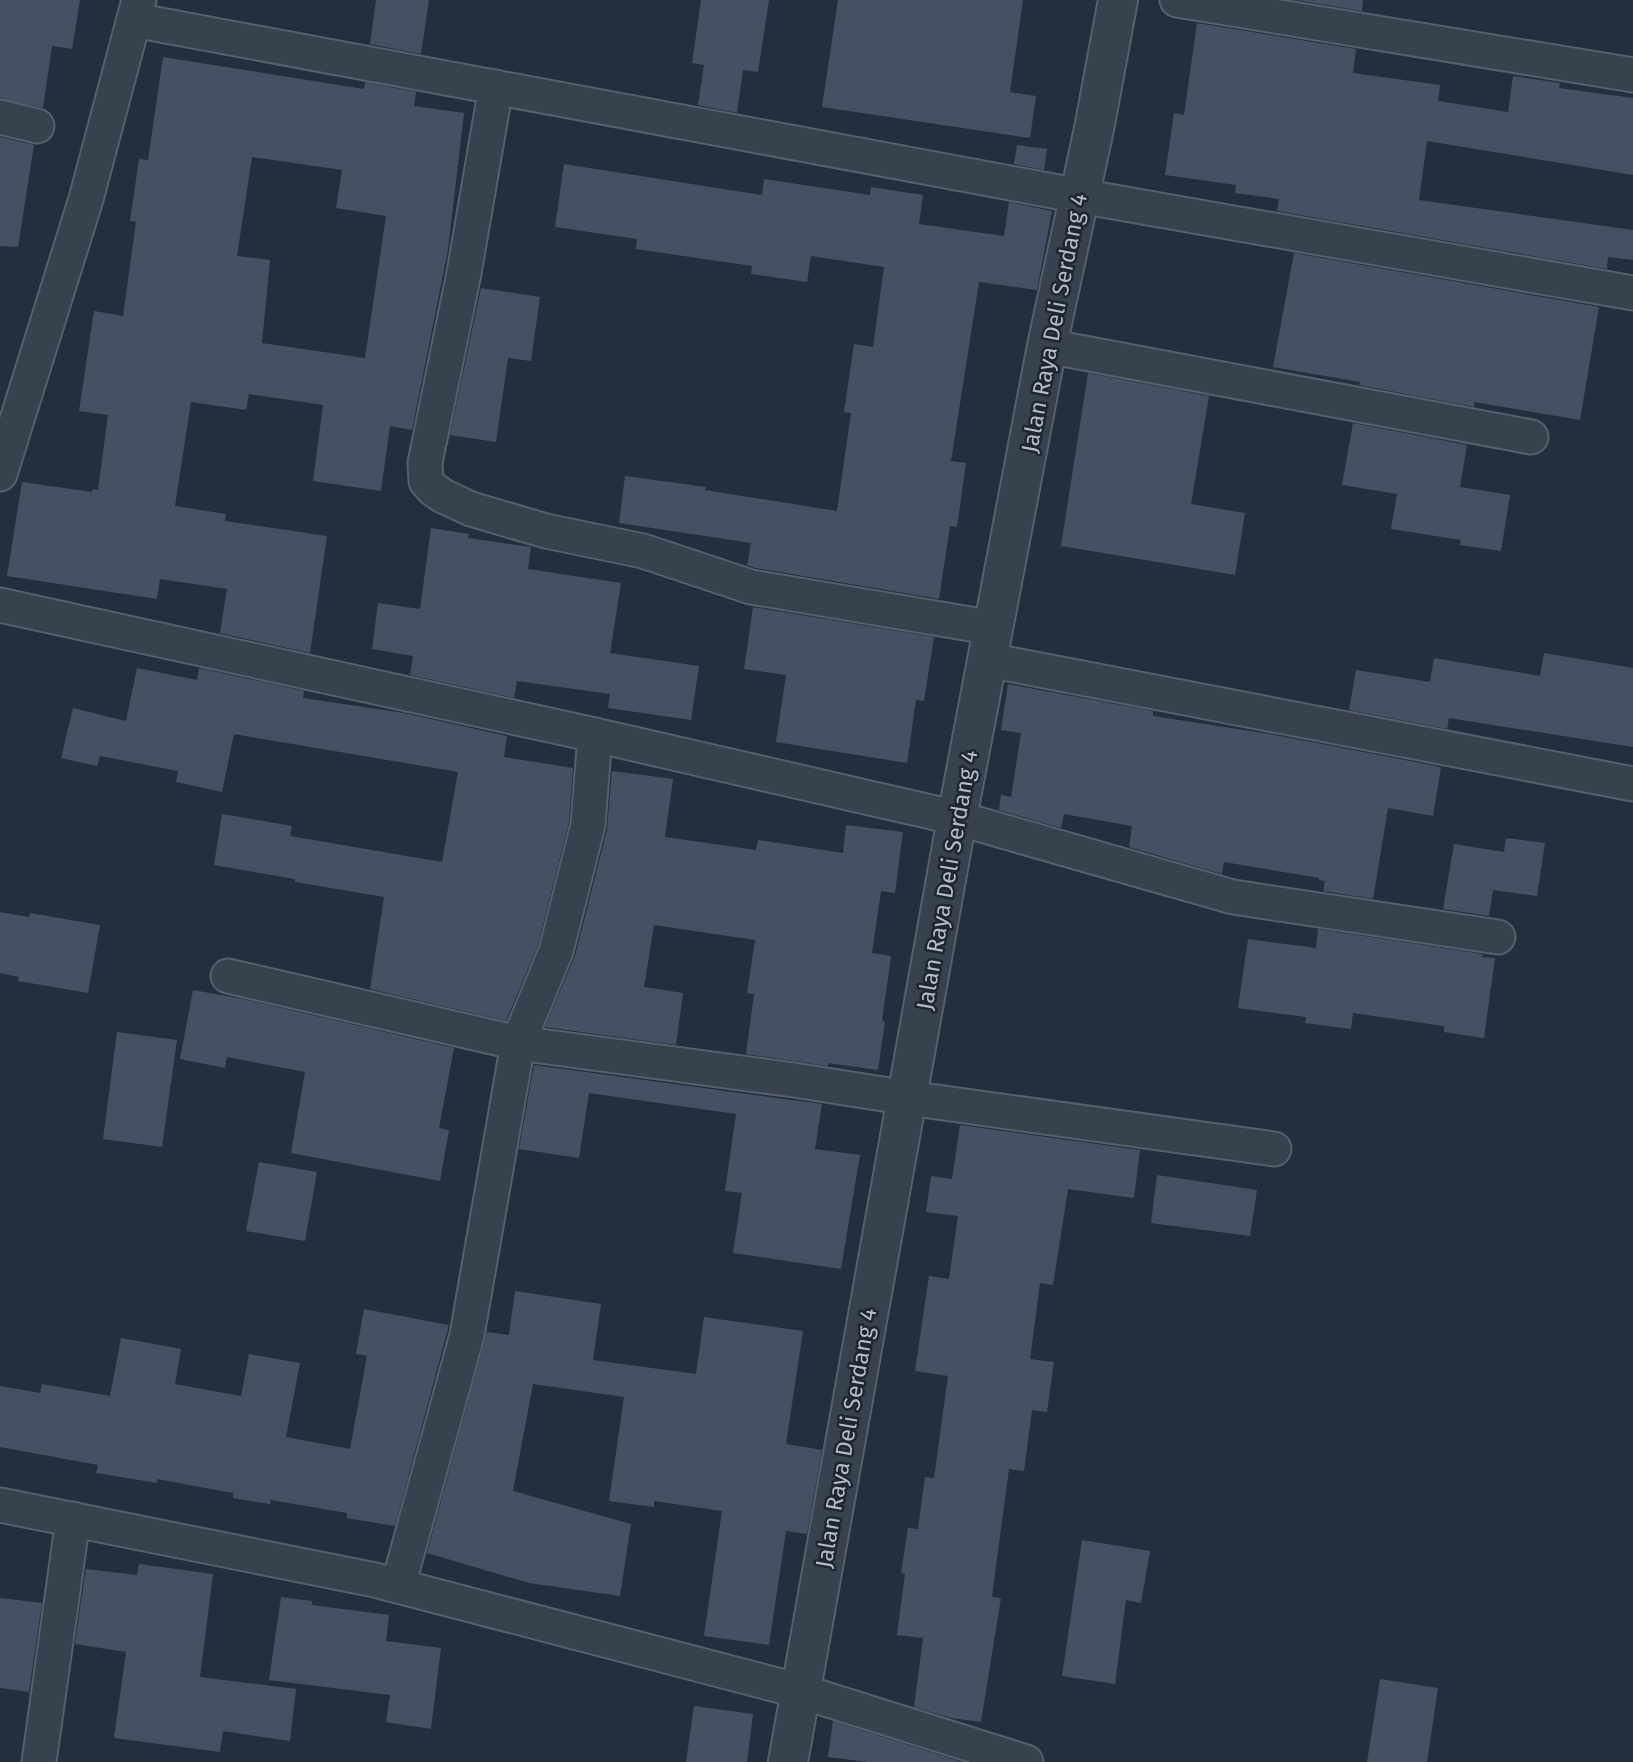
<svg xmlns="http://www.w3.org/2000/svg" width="1633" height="1762" viewBox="0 0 1633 1762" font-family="'Fira Sans',sans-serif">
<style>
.building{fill:#455162;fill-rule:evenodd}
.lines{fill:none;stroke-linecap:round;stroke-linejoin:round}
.minor-casing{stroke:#565f6c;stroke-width:37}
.tertiary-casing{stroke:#565f6c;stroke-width:42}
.minor{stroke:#38414e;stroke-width:33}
.tertiary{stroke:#38414e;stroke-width:38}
.labels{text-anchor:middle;stroke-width:5;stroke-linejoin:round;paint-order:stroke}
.street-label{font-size:23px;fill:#b4bcc9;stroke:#1d2633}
</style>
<rect width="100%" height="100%" fill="#242f3e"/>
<!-- building -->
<g class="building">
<path d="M 0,0 L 80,0 L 72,49 L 52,46 L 43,108 L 0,98 Z"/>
<path d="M 376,0 L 429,0 L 421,54 L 370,44 Z"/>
<path d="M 701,0 L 769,0 L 758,72 L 743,70 L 737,113 L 698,105 L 704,65 L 692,63 Z"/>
<path d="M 838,0 L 1023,0 L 1010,92 L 1036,96 L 1030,138 L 822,107 Z"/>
<path d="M 1296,0 L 1363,0 L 1362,11 Z"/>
<path d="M 1197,23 L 1356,49 L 1353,73 L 1440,85 L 1438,101 L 1508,112 L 1513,76 L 1560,83 L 1559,88 L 1633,98 L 1633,175 L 1427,141 L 1419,200 L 1633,230 L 1633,260 L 1608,257 L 1607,269 L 1277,211 L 1279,199 L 1235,193 L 1236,185 L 1165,175 L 1174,113 L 1184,115 Z"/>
<path d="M 163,57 L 364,89 L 365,82 L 416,92 L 414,106 L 464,113 L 448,250 L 412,430 L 390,426 L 381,491 L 313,481 L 323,405 L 249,394 L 246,410 L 191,402 L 175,506 L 226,514 L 225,521 L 327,536 L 310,653 L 220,633 L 227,589 L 160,579 L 157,599 L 7,576 L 22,482 L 92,492 L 93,489 L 98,490 L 108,415 L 79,411 L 94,311 L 123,316 L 136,222 L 130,221 L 139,159 L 148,160 ZM 252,157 L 342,170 L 336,208 L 386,216 L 365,358 L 262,343 L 270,260 L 237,256 Z"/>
<path d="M 0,137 L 34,145 L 18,247 L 0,246 Z"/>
<path d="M 1017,145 L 1047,149 L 1044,170 L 1014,164 Z"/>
<path d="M 564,164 L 762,195 L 764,179 L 870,195 L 871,187 L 923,195 L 919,224 L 1004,236 L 1009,202 L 1052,211 L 1037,290 L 979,282 L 951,461 L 966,463 L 957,527 L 950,526 L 939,599 L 756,568 L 747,565 L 751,543 L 619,523 L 625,476 L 706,487 L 705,490 L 837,511 L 851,413 L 844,412 L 854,344 L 873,347 L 884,267 L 811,256 L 807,282 L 751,274 L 752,266 L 636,249 L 637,239 L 555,227 Z"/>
<path d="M 1294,253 L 1599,307 L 1580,420 L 1474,402 L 1474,407 L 1359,385 L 1360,382 L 1273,367 Z"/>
<path d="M 481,288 L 540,297 L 531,361 L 508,358 L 496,442 L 450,435 Z"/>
<path d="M 1088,373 L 1209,396 L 1191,504 L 1245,513 L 1235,575 L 1061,546 Z"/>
<path d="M 1353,423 L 1467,445 L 1460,487 L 1510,495 L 1501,551 L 1460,545 L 1461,540 L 1391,529 L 1397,494 L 1342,485 Z"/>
<path d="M 431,528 L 469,534 L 468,538 L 531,547 L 528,569 L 621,583 L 610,653 L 699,666 L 691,720 L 608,708 L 610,694 L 517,681 L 514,698 L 410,675 L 413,656 L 372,649 L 378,603 L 420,609 Z"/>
<path d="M 753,607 L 934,637 L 924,701 L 916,700 L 907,763 L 776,742 L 786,675 L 744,669 Z"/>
<path d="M 1544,653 L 1633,668 L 1633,747 L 1449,718 L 1447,729 L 1349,710 L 1356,670 L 1430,682 L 1434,658 L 1540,676 Z"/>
<path d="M 137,668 L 197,680 L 199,668 L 304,691 L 303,698 L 404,713 L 507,736 L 504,757 L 573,768 L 569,822 L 538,945 L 506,1021 L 370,989 L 384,897 L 295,882 L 295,879 L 214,865 L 222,814 L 292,826 L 290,836 L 442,862 L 458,772 L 234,734 L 222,792 L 176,782 L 178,771 L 100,756 L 97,766 L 61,758 L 73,708 L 126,721 Z"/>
<path d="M 1008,684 L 1153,711 L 1153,716 L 1270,734 L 1441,767 L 1433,816 L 1388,808 L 1373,899 L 1323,891 L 1325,881 L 1319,880 L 1319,878 L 1224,862 L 1222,874 L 1129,847 L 1132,826 L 1064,814 L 1061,828 L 999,810 L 1001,795 L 1011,797 L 1021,733 L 1001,730 Z"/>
<path d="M 612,771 L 673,779 L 665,837 L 756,850 L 758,840 L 843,853 L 846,825 L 903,832 L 895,893 L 881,891 L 872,953 L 891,956 L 882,1021 L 885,1022 L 878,1070 L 828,1063 L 828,1066 L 746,1054 L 754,994 L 747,993 L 755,940 L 654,925 L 644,987 L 683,993 L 676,1045 L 545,1027 L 575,956 L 607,830 Z"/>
<path d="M 1506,838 L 1545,843 L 1537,896 L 1493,890 L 1489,916 L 1443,909 L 1454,844 L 1504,852 Z"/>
<path d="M 0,912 L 29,917 L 30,913 L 100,925 L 88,993 L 18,981 L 19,977 L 0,973 Z"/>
<path d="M 1318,929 L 1483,954 L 1482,957 L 1495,958 L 1484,1038 L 1444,1032 L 1444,1026 L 1353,1013 L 1351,1029 L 1305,1023 L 1306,1017 L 1238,1008 L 1248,939 L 1316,948 Z"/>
<path d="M 193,990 L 243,999 L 454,1048 L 439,1128 L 449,1130 L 440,1181 L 291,1153 L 305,1072 L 227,1057 L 225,1068 L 180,1059 Z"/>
<path d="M 117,1032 L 177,1040 L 162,1147 L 103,1139 Z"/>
<path d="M 534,1065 L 822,1104 L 815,1149 L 860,1155 L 841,1269 L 733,1253 L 742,1193 L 725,1191 L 736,1114 L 589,1093 L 579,1158 L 519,1149 Z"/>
<path d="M 960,1125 L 1140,1150 L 1134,1198 L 1068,1189 L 1053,1285 L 1040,1283 L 1030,1359 L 1054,1362 L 1047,1412 L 1032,1410 L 1024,1471 L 1009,1469 L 992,1597 L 1001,1598 L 981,1722 L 951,1718 L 914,1707 L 923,1638 L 897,1635 L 905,1574 L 901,1573 L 908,1528 L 918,1529 L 925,1477 L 934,1478 L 948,1376 L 915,1371 L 929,1276 L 949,1279 L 958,1216 L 926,1212 L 931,1176 L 952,1179 Z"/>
<path d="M 259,1162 L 317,1172 L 305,1241 L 246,1231 Z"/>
<path d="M 1157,1175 L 1257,1190 L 1250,1236 L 1151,1223 Z"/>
<path d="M 515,1291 L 601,1304 L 593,1360 L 696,1374 L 704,1317 L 803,1331 L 786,1444 L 822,1450 L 807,1534 L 786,1531 L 769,1645 L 704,1636 L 722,1511 L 654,1501 L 654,1507 L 609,1501 L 624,1397 L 533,1384 L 513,1491 L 631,1524 L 620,1596 L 529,1583 L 427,1553 L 487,1332 L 509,1335 Z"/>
<path d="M 364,1309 L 449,1325 L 395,1526 L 347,1518 L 347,1513 L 271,1500 L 270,1504 L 233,1498 L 233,1493 L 157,1479 L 157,1483 L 96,1473 L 98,1465 L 0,1447 L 0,1386 L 40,1393 L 42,1384 L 110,1396 L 121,1338 L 181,1349 L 175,1384 L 241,1396 L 249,1354 L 300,1363 L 286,1437 L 350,1449 L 367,1356 L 356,1354 Z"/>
<path d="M 1082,1540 L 1150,1551 L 1141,1603 L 1126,1600 L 1115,1684 L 1062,1676 Z"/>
<path d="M 139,1564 L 213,1574 L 200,1677 L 296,1689 L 290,1741 L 223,1731 L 220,1752 L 114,1738 L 126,1652 L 75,1644 L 80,1608 L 86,1569 L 137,1575 Z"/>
<path d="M 281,1597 L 312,1601 L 312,1605 L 389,1615 L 386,1641 L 441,1648 L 431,1729 L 386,1722 L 390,1695 L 269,1680 Z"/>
<path d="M 0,1598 L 42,1603 L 29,1692 L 0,1688 Z"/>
<path d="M 1380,1679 L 1438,1688 L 1427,1762 L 1367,1762 Z"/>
<path d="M 694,1706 L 753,1714 L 747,1762 L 686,1762 Z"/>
<path d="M 833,1721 L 962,1762 L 868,1762 L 828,1757 Z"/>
</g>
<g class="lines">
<defs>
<g id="minor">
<path d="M 1177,0 L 1633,75"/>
<path d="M 134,20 L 1080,196 L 1633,293"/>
<path d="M 496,87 L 464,273 L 425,463 L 426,481 L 433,489 L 443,496 L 471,509 L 546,531 L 643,551 L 751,587 L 994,628"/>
<path d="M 0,117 L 37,126"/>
<path d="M 1047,346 L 1531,437"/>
<path d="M 0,474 L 86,199 L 139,0"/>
<path d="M 0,605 L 595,735 L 957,818 L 1233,897 L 1498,937"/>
<path d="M 988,660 L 1633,784"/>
<path d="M 228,976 L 518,1043 L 794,1080 L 908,1098 L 1274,1149"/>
<path d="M 0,1505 L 375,1580 L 800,1691 L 1026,1762"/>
<path d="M 398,1586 L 467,1335 L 518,1043 L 556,951 L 588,825 L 595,735"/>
<path d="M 39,1762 L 73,1519"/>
</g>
<path id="tertiary" d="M 788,1762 L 957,818 L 1047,346 L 1094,129 L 1118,0"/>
</defs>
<!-- minor casing -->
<use href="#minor" class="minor-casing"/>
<!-- tertiary casing -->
<use href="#tertiary" class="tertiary-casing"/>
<!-- minor -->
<use href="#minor" class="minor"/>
<!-- tertiary -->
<use href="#tertiary" class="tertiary"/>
</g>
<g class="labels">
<!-- street labels -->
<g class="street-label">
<text transform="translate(1054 323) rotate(-79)" y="8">Jalan Raya Deli Serdang 4</text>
<text transform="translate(947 880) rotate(-80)" y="8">Jalan Raya Deli Serdang 4</text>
<text transform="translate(846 1438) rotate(-80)" y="8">Jalan Raya Deli Serdang 4</text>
</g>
</g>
</svg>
